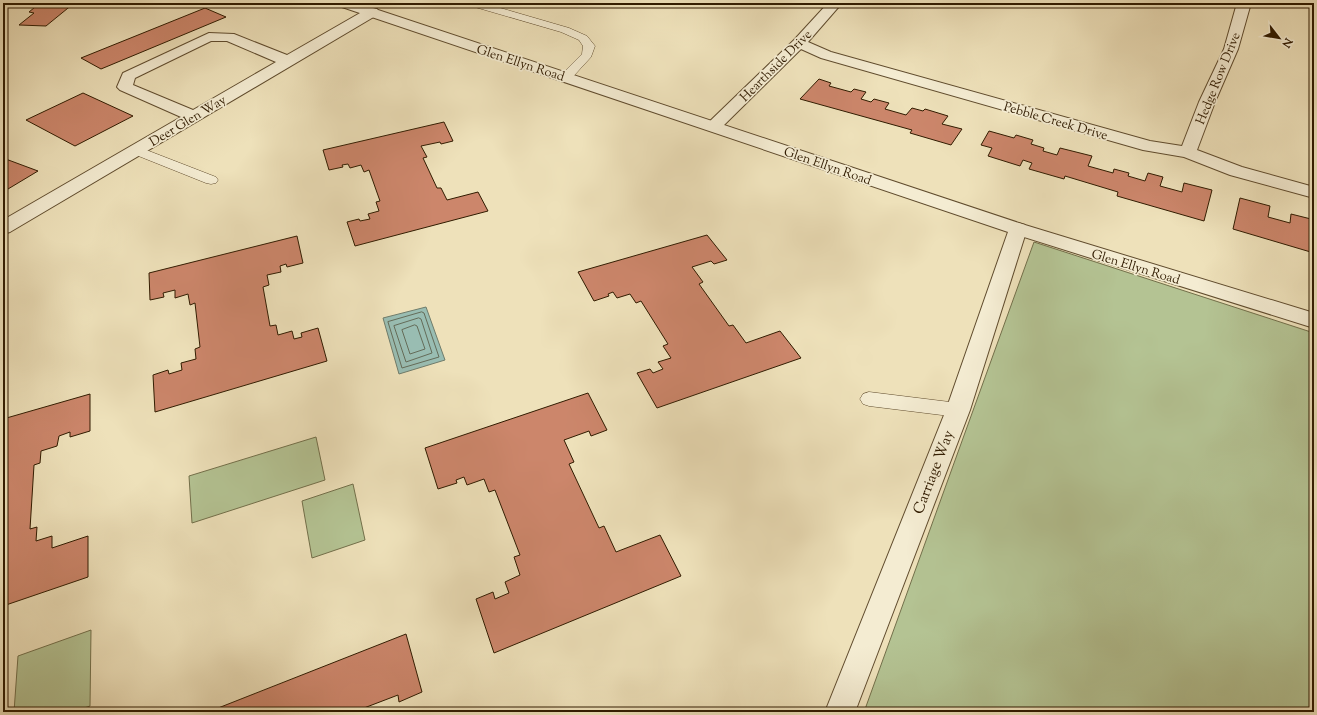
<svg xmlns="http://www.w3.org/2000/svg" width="1317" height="715" viewBox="0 0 1317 715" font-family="'Sorts Mill Goudy',serif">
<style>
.green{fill:#b4c393;stroke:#726f4a}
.water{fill:#99bdb2;stroke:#6f7c6b}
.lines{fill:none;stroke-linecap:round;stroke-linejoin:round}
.shore{stroke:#646c59;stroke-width:1}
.building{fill:#cc866b;stroke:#301b00}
.service-casing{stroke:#604c2e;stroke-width:1}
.minor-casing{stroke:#604c2e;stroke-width:2}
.tertiary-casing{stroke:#604c2e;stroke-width:2}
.service{fill:#f4ecd2;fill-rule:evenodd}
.minor{fill:#f4ecd2;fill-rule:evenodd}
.tertiary{fill:#f4ecd2;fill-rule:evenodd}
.labels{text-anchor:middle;stroke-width:3.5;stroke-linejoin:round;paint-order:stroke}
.far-street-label{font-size:13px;fill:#301b00;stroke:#f4ecd2}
.street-label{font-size:15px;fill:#301b00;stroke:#f4ecd2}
</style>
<rect width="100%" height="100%" fill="#eee1ba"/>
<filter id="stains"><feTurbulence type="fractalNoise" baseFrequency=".005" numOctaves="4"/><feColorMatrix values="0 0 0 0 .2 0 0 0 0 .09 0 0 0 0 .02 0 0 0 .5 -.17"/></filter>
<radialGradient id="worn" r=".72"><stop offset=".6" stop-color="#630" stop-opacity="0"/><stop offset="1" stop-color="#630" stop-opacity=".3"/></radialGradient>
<!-- green -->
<g class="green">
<path d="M 1034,242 L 1314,333 L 1314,712 L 864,712 Z"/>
<path d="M 316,437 L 325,480 L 192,523 L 189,476 Z"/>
<path d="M 353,484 L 365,540 L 312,558 L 302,501 Z"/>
<path d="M 91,630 L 90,706 L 73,712 L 14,712 L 18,656 Z"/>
</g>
<!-- water -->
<path class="water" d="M 426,307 L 445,360 L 399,374 L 383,318 Z"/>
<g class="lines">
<!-- shore -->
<g class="shore">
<path d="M 422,312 L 424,313 L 439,357 L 402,368 L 388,322 Z"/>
<path d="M 419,318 L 421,319 L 432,353 L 406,362 L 394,326 Z"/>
<path d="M 415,325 L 417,326 L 425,349 L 410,354 L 402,330 Z"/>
</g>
</g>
<!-- building -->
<g class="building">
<path d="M 40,3 L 56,3 L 73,4 L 46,26 L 19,25 L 34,13 L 29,12 Z"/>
<path d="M 511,3 L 532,3 L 525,7 Z"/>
<path d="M 205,8 L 226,17 L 101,69 L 81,58 Z"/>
<path d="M 819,79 L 831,83 L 829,86 L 851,92 L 854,89 L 866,92 L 861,99 L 871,102 L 874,99 L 889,103 L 885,109 L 906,115 L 912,108 L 923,111 L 925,109 L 948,116 L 942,124 L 962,129 L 951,145 L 910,133 L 912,130 L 800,99 Z"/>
<path d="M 83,93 L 133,116 L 75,146 L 26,120 Z"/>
<path d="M 444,122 L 453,141 L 441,144 L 440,142 L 421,146 L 427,157 L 423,158 L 437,188 L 441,188 L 447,200 L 478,192 L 488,211 L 355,246 L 347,222 L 359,219 L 360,221 L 370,219 L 368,214 L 379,211 L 376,202 L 380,201 L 369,170 L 364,172 L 361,165 L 350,168 L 348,164 L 342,165 L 343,167 L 329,170 L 323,150 Z"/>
<path d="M 989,131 L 1014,138 L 1016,135 L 1033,140 L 1031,144 L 1044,148 L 1043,151 L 1057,155 L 1060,148 L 1092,156 L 1088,166 L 1113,173 L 1114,169 L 1129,173 L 1128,176 L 1145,181 L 1148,173 L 1163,177 L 1160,186 L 1182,192 L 1184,183 L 1212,190 L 1204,221 L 1117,196 L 1118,192 L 1065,176 L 1064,179 L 1029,169 L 1032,163 L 1023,160 L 1020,166 L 988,156 L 992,148 L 981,145 Z"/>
<path d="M 3,158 L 38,171 L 3,192 Z"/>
<path d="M 1240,198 L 1270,206 L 1268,217 L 1290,223 L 1291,214 L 1311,219 L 1310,227 L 1314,228 L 1314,253 L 1233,229 Z"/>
<path d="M 707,235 L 727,260 L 714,264 L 711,261 L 692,267 L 703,282 L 699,284 L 729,326 L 733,325 L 746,343 L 780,331 L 801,358 L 657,408 L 637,373 L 650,369 L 653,373 L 663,369 L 658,362 L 671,358 L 663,346 L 668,344 L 641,301 L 636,303 L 630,294 L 617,298 L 613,292 L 608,294 L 609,296 L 594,301 L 578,272 Z"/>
<path d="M 297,236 L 303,263 L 287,267 L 286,264 L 280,266 L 281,272 L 267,275 L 269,285 L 263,287 L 270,326 L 276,325 L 278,335 L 292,331 L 294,339 L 302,337 L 301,333 L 318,328 L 327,361 L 155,412 L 153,375 L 168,370 L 169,374 L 182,370 L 181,363 L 196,359 L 195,349 L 200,347 L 195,303 L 190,305 L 188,294 L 175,298 L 175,290 L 163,293 L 164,297 L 150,300 L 149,273 Z"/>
<path d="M 588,393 L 607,430 L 591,436 L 589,431 L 564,440 L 574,462 L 569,464 L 599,528 L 604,526 L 616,552 L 660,535 L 681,576 L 494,653 L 476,599 L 493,592 L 495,599 L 509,593 L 505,582 L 520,575 L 514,557 L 520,555 L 495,490 L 489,492 L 484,479 L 467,485 L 464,477 L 456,480 L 457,483 L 438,489 L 425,448 Z"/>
<path d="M 90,394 L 90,431 L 70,437 L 70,432 L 59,436 L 57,446 L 41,451 L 40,463 L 34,465 L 30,529 L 37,527 L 36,541 L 52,536 L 52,548 L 88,536 L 88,577 L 3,606 L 3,419 Z"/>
<path d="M 406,634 L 422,692 L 399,702 L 398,695 L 364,708 L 365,712 L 208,712 Z"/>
</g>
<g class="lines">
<defs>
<g id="service">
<path d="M 467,3 L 483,3 L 569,28 L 587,36 L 595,46 L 591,57 L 570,80 L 562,80 L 560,77 L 562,74 L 582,54 L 583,46 L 579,40 L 561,32 L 468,5 Z"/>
<path d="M 136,146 L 216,177 L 218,180 L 216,183 L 211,184 L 206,183 L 131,153 L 129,150 L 131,147 Z"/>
<path d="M 869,392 L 958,403 L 964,405 L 967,410 L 964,415 L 958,417 L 869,406 L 863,404 L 860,399 L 863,394 Z"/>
</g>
<g id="minor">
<path d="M 828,3 L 842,3 L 808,42 L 831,52 L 1150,141 L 1182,146 L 1199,102 L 1224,49 L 1237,3 L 1251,3 L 1238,49 L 1215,102 L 1197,150 L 1242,167 L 1314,187 L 1314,198 L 1230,175 L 1184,157 L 1143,150 L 821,58 L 801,49 L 720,129 L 714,131 L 708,129 L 706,126 L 708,123 L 794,40 Z"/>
<path d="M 372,8 L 377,9 L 379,12 L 377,15 L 10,232 L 3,234 L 3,220 L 181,117 L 120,90 L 117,87 L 123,73 L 209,33 L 234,34 L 287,55 L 367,9 ZM 211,41 L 227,41 L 276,62 L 193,110 L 133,85 L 135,78 Z"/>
<path d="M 1018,223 L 1025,225 L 1027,229 L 970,410 L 855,712 L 825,712 L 946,410 L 1009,229 L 1011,225 Z"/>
</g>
<path id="tertiary" d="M 337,3 L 357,3 L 1025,225 L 1314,313 L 1314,328 L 1011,233 L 339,6 Z"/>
</defs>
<!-- service casing -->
<use href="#service" class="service-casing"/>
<!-- minor casing -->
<use href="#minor" class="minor-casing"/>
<!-- tertiary casing -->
<use href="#tertiary" class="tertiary-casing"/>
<!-- service -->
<use href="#service" class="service"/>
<!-- minor -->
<use href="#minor" class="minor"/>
<!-- tertiary -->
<use href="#tertiary" class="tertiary"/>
</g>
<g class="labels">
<!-- far-street labels -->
<g class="far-street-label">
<text transform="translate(521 62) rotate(18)" y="5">Glen Ellyn Road</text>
<text transform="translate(775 65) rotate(-45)" y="5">Hearthside Drive</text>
<text transform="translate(1217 78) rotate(-68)" y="5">Hedge Row Drive</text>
<text transform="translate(187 120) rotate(-31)" y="5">Deer Glen Way</text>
<text transform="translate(1056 120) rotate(16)" y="5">Pebble Creek Drive</text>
<text transform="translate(828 165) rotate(19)" y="5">Glen Ellyn Road</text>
<text transform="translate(1136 266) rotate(17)" y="5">Glen Ellyn Road</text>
</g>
<!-- street labels -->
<g class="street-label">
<text transform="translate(933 472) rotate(-69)" y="5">Carriage Way</text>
</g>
</g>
<!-- margin -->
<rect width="1317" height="715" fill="none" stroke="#eee1ba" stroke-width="16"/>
<rect x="4" y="4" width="1309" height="707" fill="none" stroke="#301b00" stroke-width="2"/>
<rect x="8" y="8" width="1301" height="699" fill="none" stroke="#301b00"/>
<!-- north arrow -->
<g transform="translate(1279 38) rotate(121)" stroke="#f4ecd2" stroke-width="3" paint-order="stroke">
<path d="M0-3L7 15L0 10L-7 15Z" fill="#301b00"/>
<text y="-6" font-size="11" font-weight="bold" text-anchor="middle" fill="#301b00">N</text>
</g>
<rect width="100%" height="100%" filter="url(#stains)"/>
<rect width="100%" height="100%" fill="url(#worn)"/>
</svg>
